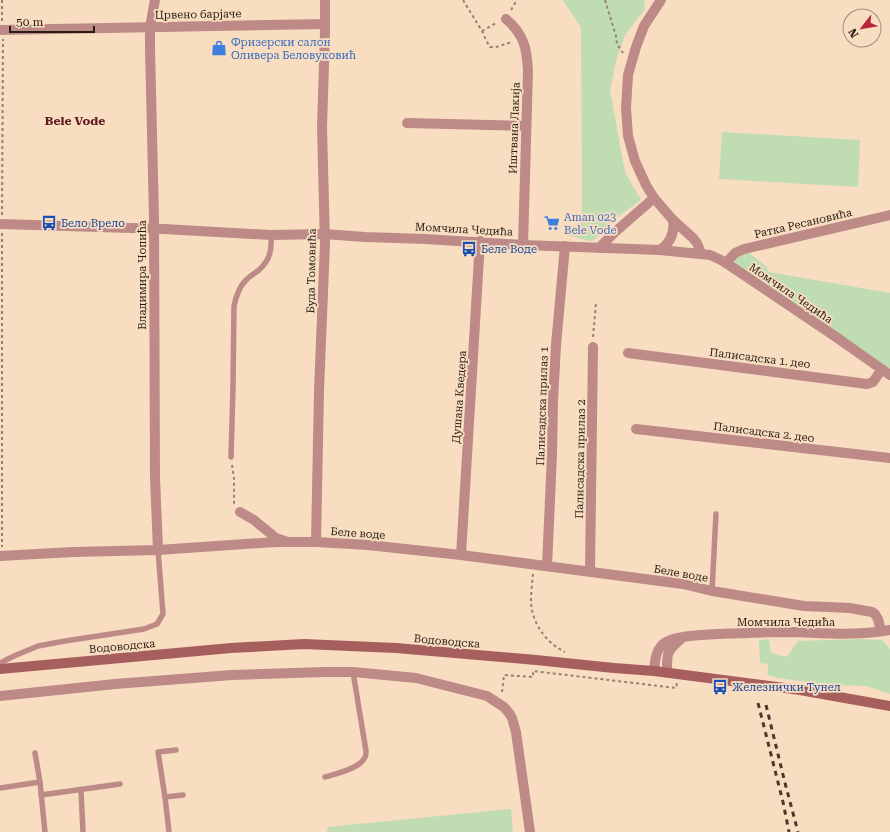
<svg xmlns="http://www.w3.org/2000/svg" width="890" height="832" viewBox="0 0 890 832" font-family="'Roboto Serif',serif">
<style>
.green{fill:#c0dcb2}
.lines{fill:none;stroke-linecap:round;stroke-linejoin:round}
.path{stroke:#95826f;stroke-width:2;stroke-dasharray:3 3;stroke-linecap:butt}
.service{stroke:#bd8a88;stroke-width:5.5}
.minor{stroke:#bd8a88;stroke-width:10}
.tertiary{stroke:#bd8a88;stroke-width:10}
.secondary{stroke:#a75f5d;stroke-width:10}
.rail{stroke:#473b2e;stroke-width:3;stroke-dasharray:5 5;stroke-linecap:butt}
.labels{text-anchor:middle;stroke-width:3.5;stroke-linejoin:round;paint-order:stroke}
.street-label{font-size:11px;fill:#271d13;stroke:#f8ddc1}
.shop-label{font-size:11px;fill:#366cbe;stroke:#f8ddc1;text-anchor:start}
.transit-label{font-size:11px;fill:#164399;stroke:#f8ddc1;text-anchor:start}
.neighbourhood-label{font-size:12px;font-weight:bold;fill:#611c22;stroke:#f8ddc1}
</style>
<rect width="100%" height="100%" fill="#f8ddc1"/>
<!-- green -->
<g class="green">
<path d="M 563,0 L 644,0 L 645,9 L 625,35 L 616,61 L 610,90 L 625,172 L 641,200 L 613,220 L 595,239 L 590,241 L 568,235 L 582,217 L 582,189 L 581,28 Z"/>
<path d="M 722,132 L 860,140 L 858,187 L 719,179 Z"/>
<path d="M 744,249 L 766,266 L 769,272 L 890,293 L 890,375 L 726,263 Z"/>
<path d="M 769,639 L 771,653 L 787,657 L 798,641 L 861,639 L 882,640 L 890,649 L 890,694 L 866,686 L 831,685 L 777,678 L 768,675 L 768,664 L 760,663 L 759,640 Z"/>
<path d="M 511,809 L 513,832 L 327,832 L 328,827 Z"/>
</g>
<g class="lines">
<!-- path -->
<g class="path">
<path d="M 463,0 L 482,31 L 487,42 L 490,47 L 496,47 L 512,42"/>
<path d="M 605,0 L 616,36 L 617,44 L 623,53"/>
<path d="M 511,10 L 517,0"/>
<path d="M 2,21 L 2,0"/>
<path d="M 482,31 L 496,23"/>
<path d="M 2,215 L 3,39"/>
<path d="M 2,233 L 2,547"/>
<path d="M 593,337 L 596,303"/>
<path d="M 232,465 L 234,478 L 234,504"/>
<path d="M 533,574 C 532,583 531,593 531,602 C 532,623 546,643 565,652"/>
<path d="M 502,692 L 504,675 L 533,677 L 533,671 L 676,688 L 677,683"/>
</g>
<!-- service -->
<g class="service">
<path d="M 231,457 L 233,387 L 234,306 C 236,296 239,287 246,280 C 250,276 255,273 259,270 C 270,260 272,250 271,235"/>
<path d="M 712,591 L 716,514"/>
<path d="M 0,663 L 14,656 L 38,646 L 65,641 L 144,629 L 157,624 L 163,614 L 158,550"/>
<path d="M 35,753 L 40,782 L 45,832"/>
<path d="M 325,777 C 336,774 361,768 365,757 C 366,756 366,752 366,751 L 353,672"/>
<path d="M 0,788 L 40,782"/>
<path d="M 81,790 L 83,832"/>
<path d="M 41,795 L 120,784"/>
<path d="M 165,797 L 183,795"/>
<path d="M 169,832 L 165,797 L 158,752 L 176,750"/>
</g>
<!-- minor -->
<g class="minor">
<path d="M 155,0 L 150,27 L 150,49 L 154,218 L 155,478 L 158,550"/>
<path d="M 661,0 L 644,26 L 636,47 L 628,75 L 626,108 L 628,136 L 635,161 L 646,185 L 654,198 L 673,220 L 693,238 L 697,243 L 699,248 L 701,254"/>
<path d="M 506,19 C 524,34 527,49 528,71 L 523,245"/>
<path d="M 0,30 L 325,24"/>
<path d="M 407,123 L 526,126"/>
<path d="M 599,248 L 615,232 L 654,198"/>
<path d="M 726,263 L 735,253 L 744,249 L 890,215"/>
<path d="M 628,353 L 867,384 L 873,382 L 882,369"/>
<path d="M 636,429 L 890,458"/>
<path d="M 240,512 L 254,520 L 276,538 L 285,541"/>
<path d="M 316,542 L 319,391 L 325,243 L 322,127 L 325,32 L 325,0"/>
<path d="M 461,555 L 480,241"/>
<path d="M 0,556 L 73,552 L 158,550 L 276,542 L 316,542 L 368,545 L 461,555 L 683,584 L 712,591 L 804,606 L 850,608 L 872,612 L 875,614 L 878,619 L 881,631"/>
<path d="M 547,566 L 552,455 L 553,401 L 556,345 L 565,246"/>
<path d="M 590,571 L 593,347"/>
<path d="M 0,696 L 115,684 L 232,675 L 325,672 L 353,672 L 416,678 L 487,696 L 504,707 L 509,713 L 512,718 L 516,732 L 530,832"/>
</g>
<!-- tertiary -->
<g class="tertiary">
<path d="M 0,224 L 164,229 L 271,235 L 324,234 L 365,237 L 425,239 L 523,245 L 660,250 L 710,255 L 719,259 L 726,263 L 836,337 L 890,375"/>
<path d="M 660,250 C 670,243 675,233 673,220"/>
<path d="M 654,671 C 655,659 656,648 666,642 C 678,635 703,635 717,634 C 742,633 768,632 793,632 C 825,633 858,636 890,630"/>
<path d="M 667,672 C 667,653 666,652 681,639"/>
</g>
<!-- secondary -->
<path class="secondary" d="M 0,669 L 231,648 L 304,644 L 396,648 L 536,660 L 614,668 L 654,671 L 800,690 L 890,706"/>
<!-- rail -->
<g class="rail">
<path d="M 758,703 L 783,802 L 789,832"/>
<path d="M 766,705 L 785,783 L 798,832"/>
</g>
</g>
<!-- icons -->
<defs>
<symbol id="shop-bare" viewBox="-9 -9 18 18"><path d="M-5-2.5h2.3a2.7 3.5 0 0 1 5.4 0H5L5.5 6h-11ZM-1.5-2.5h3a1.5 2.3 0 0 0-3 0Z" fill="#3f7fe0" stroke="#f8ddc1" stroke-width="2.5" paint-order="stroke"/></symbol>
<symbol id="bus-bare" viewBox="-9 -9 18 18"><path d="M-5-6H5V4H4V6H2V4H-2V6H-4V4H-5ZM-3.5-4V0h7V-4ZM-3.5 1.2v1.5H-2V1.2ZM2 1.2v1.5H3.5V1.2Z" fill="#1a4fb4" stroke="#f8ddc1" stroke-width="2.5" paint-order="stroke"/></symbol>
<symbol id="supermarket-bare" viewBox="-9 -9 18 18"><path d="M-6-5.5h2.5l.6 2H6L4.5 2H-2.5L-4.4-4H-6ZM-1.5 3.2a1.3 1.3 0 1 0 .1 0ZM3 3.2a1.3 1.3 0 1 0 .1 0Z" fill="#3f7fe0" stroke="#f8ddc1" stroke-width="2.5" paint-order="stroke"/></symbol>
</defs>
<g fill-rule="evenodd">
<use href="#shop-bare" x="208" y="37" width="22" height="22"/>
<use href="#bus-bare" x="38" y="212" width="22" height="22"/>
<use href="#supermarket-bare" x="541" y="212" width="22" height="22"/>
<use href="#bus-bare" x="458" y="238" width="22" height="22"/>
<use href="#bus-bare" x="709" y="676" width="22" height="22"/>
</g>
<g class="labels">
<!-- street labels -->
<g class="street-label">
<text transform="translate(198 14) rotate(-1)" y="4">Црвено барјаче</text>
<text transform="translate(514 128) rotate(-88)" y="4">Иштвана Лакија</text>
<text transform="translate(803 223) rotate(-13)" y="4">Ратка Ресановића</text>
<text transform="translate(464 229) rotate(3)" y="4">Момчила Чедића</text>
<text transform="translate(311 271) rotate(-89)" y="4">Буда Томовића</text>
<text transform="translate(142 275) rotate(-90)" y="4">Владимира Чопића</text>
<text transform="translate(791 293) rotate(34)" y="4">Момчила Чедића</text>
<text transform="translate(760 358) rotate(7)" y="4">Палисадска 1. део</text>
<text transform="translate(459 397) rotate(-86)" y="4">Душана Кведера</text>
<text transform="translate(542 406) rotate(-88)" y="4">Палисадска прилаз 1</text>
<text transform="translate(764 432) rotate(7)" y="4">Палисадска 2. део</text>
<text transform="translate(580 459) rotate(-89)" y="4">Палисадска прилаз 2</text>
<text transform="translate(358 533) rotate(4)" y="4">Беле воде</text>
<text transform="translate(681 573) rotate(10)" y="4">Беле воде</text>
<text x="786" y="626">Момчила Чедића</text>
<text transform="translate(447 641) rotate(5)" y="4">Водоводска</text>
<text transform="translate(122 646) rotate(-5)" y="4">Водоводска</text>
</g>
<!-- shop labels -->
<g class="shop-label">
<text x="231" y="46">Фризерски салон<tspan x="231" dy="13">Оливера Беловуковић</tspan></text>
<text x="564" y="221">Aman 023<tspan x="564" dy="13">Bele Vode</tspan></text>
</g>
<!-- transit labels -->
<g class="transit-label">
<text x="61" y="227">Бело Врело</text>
<text x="481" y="253">Беле Воде</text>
<text x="732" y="691">Железнички Тунел</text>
</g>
<!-- neighbourhood labels -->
<g class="neighbourhood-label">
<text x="75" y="125">Bele Vode</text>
</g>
</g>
<!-- north arrow -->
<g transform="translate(862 28) rotate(239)"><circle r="19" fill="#f8ddc1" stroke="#a4907b"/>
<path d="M0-3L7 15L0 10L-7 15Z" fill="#b8273b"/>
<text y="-6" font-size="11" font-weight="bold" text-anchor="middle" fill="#271d13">N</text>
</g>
<!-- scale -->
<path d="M10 26v6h84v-6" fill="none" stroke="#271d13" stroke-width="2"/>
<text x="16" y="26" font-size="12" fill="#271d13" stroke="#f8ddc1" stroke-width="3" paint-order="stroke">50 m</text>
</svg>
